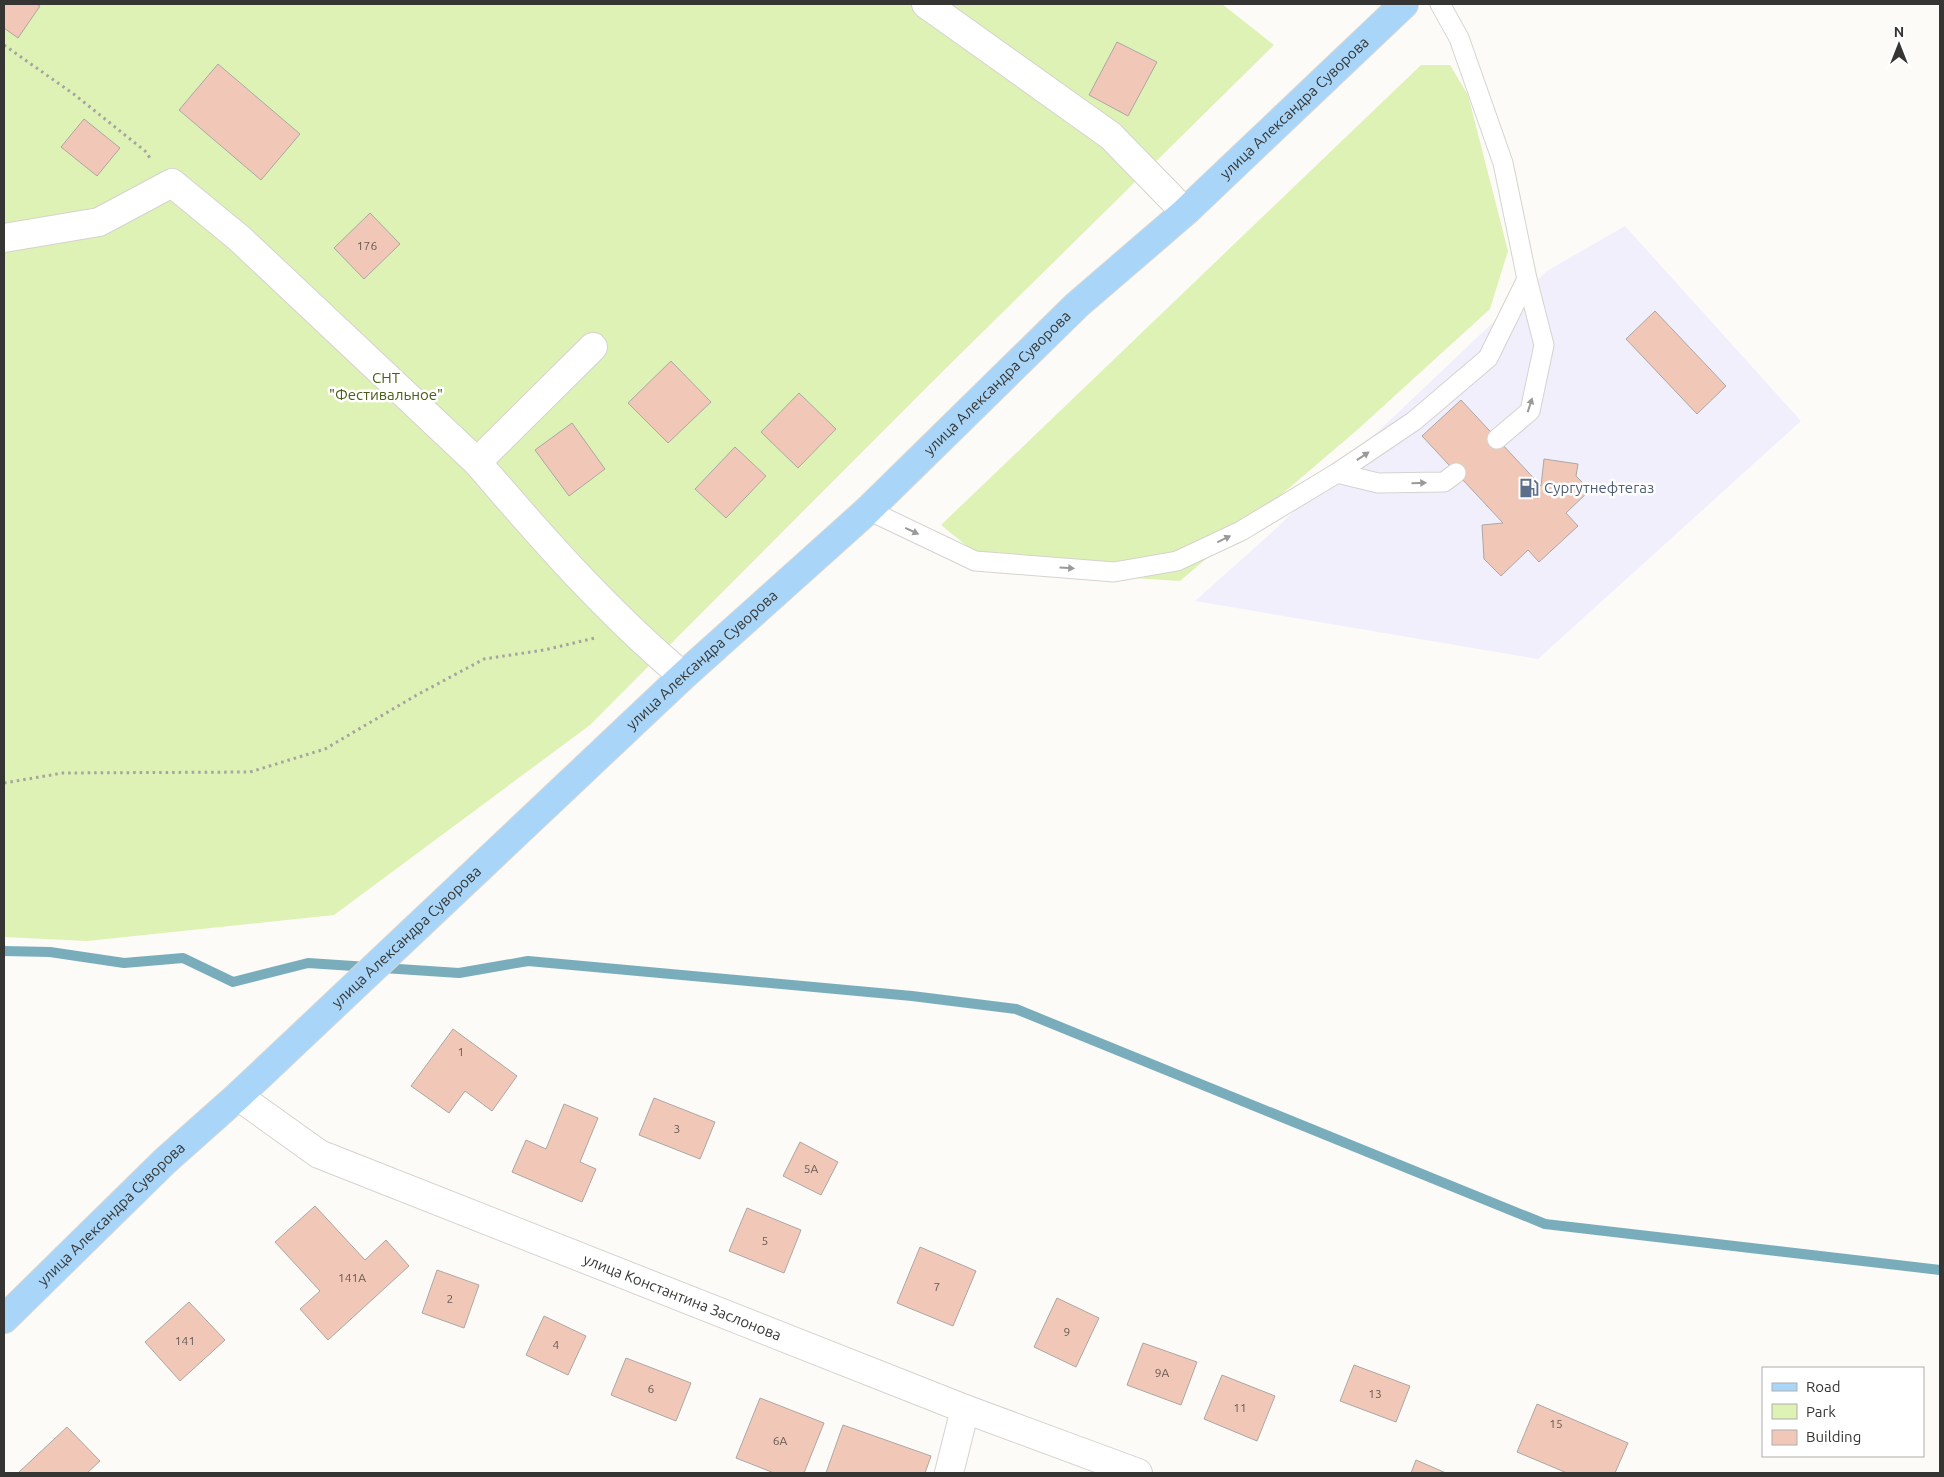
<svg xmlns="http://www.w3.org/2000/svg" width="1944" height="1477" viewBox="0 0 1944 1477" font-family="Ubuntu,sans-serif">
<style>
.commercial{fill:#f2effc}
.green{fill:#def2b5}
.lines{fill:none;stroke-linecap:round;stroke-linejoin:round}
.stream{stroke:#7aadbb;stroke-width:10}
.building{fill:#f1c8b8;stroke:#aba7a5}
.service-casing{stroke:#d5d3cf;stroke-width:21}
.minor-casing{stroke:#d5d3cf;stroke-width:30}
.primary-casing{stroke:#d7d7d6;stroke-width:30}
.path{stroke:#a5a4a1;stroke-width:3;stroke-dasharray:2.5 4;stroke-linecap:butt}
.service{stroke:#fff;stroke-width:19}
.minor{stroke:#fff;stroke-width:28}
.primary{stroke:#a9d6f8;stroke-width:28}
.oneway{fill:#9a9a99}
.labels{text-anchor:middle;stroke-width:5;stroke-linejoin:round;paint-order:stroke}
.number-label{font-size:12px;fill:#645a54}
.street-label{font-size:15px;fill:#353533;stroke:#fff}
.park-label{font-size:15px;fill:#4a5d17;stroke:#fff}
.service-label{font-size:15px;fill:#4e5e75;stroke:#fff;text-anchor:start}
</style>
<rect width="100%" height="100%" fill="#fcfbf7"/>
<!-- commercial -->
<path class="commercial" d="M 1625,226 L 1801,421 L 1538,659 L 1195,601 L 1269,535 L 1547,271 Z"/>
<!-- green -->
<g class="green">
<path d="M 4,4 L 1222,4 L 1274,45 L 929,385 L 590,725 L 334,915 L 87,941 L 4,937 Z"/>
<path d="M 1421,65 L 1450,65 L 1468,95 L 1508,251 L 1490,309 L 1356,431 L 1180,581 L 1071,574 L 985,561 L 941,525 Z"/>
</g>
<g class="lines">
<!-- stream -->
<path class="stream" d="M 4,951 L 50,952 L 124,963 L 183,958 L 233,982 L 308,963 L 459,973 L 528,961 L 912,996 L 1016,1009 L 1545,1224 L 1940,1270"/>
</g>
<!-- building -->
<g class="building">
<path d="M 4,4 L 36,4 L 40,6 L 18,38 L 4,28 Z"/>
<path d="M 1117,42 L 1157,62 L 1128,116 L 1089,95 Z"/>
<path d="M 218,64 L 300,134 L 261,180 L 179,110 Z"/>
<path d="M 84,119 L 120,148 L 97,176 L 61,147 Z"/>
<path d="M 370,213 L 400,244 L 364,279 L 334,248 Z"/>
<path d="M 1655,311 L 1726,386 L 1697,414 L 1626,339 Z"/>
<path d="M 671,361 L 711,402 L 668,443 L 628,403 Z"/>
<path d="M 799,393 L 836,429 L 798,468 L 761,432 Z"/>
<path d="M 1461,400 L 1541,486 L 1544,459 L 1578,464 L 1576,476 L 1590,490 L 1566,513 L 1578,526 L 1539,562 L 1528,550 L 1501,576 L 1484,559 L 1482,525 L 1503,523 L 1422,436 Z"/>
<path d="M 572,423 L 605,469 L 569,496 L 535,450 Z"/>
<path d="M 735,447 L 766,476 L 726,518 L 695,489 Z"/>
<path d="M 453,1029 L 517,1076 L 492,1111 L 465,1091 L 449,1113 L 411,1086 Z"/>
<path d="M 654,1098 L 715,1122 L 700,1159 L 639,1135 Z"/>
<path d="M 564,1104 L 598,1118 L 580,1162 L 596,1169 L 582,1202 L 512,1172 L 526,1140 L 546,1149 Z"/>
<path d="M 800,1142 L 838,1162 L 821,1195 L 783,1176 Z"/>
<path d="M 315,1206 L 365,1260 L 386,1240 L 409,1266 L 328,1340 L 300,1309 L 320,1291 L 275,1242 Z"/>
<path d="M 747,1208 L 801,1230 L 784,1273 L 729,1251 Z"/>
<path d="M 920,1247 L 976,1271 L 953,1326 L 897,1303 Z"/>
<path d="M 437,1270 L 479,1285 L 464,1328 L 422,1313 Z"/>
<path d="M 1057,1298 L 1099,1318 L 1076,1367 L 1034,1347 Z"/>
<path d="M 189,1302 L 225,1340 L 180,1381 L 145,1342 Z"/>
<path d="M 544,1316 L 586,1336 L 568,1375 L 526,1355 Z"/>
<path d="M 1143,1343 L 1197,1362 L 1181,1405 L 1127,1385 Z"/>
<path d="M 626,1358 L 691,1383 L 676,1421 L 611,1395 Z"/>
<path d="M 1354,1365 L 1410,1386 L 1396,1422 L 1340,1401 Z"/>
<path d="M 1222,1375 L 1275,1396 L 1257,1441 L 1204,1419 Z"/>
<path d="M 760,1398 L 824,1423 L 804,1473 L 774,1473 L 736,1458 Z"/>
<path d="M 1537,1404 L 1628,1443 L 1615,1473 L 1567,1473 L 1517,1452 Z"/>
<path d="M 843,1425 L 931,1456 L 925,1473 L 826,1473 Z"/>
<path d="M 67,1427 L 100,1461 L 87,1473 L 18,1473 Z"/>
<path d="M 1416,1460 L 1446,1473 L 1411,1473 Z"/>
</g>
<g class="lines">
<defs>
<g id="service">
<path d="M 1497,439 L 1530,411 L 1544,345 L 1527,279"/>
<path d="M 1337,473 L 1378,483 L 1444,482 L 1456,473"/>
<path d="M 868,510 L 975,561 L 1114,572 L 1177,561 L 1241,531 L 1337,473 L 1414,421 L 1488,358 L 1527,279 L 1503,163 L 1459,38 L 1440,4"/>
</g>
<g id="minor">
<path d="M 926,4 L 1111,136 L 1185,212"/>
<path d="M 4,238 L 99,222 L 172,183 L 239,238 L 477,462"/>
<path d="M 593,347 L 477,462 C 541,537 607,612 683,676"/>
<path id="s1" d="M 238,1096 L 319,1154 L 965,1409 L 1138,1473"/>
<path d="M 949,1473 L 965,1409"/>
</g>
<g id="primary">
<path id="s2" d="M 4,1319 L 165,1161 L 238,1096 L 683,676 L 868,510 L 1077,305 L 1185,212 L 1404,4"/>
</g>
</defs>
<!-- service casing -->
<use href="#service" class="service-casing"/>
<!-- minor casing -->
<use href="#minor" class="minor-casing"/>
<!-- primary casing -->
<use href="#primary" class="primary-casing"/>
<!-- path -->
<g class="path">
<path d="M 4,45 L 75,95 L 145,151 L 150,158"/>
<path d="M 4,783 L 63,773 L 250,772 L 325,749 L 415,696 L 484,659 L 544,650 L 595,638"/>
</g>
<!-- service -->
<use href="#service" class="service"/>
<!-- minor -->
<use href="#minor" class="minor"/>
<!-- primary -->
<use href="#primary" class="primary"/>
</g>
<!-- one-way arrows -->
<defs><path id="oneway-solid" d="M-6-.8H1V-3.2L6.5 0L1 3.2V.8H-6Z" transform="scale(1.25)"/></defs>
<g class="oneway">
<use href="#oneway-solid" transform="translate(1530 405) rotate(-72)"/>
<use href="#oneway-solid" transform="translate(1363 456) rotate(-34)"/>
<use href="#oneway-solid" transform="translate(1419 483) rotate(-1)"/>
<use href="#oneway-solid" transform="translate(912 531) rotate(25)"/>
<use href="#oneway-solid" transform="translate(1224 539) rotate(-26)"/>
<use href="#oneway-solid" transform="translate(1067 568) rotate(4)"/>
</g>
<!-- icons -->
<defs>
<symbol id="fuel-bare" viewBox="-9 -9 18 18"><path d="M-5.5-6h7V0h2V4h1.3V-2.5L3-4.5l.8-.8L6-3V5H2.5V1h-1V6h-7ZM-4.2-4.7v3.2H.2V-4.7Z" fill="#5c6f8a" stroke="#fff" stroke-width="2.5" paint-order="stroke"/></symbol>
</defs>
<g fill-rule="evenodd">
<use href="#fuel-bare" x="1515" y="474" width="28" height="28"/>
</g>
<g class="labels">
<!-- number labels -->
<g class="number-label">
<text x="367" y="250">176</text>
<text x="461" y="1056">1</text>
<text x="677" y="1133">3</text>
<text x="811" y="1173">5А</text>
<text x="765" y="1245">5</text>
<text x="352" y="1282">141А</text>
<text x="937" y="1291">7</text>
<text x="450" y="1303">2</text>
<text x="1067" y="1336">9</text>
<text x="185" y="1345">141</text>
<text x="556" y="1349">4</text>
<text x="1162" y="1377">9А</text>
<text x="651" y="1393">6</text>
<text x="1375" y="1398">13</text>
<text x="1240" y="1412">11</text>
<text x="1556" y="1428">15</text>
<text x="780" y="1445">6А</text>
</g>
<!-- street labels -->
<g class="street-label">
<text dy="5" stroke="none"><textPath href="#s2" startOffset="1770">улица Александра Суворова</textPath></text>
<text dy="5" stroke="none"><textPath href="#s2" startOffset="1365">улица Александра Суворова</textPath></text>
<text dy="5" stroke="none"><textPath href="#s2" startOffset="960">улица Александра Суворова</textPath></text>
<text dy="5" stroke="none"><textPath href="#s2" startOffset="555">улица Александра Суворова</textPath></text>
<text dy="5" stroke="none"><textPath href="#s2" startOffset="150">улица Александра Суворова</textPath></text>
<text dy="5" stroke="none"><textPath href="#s1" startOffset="490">улица Константина Заслонова</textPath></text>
</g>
<!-- park labels -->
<g class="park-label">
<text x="386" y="383">СНТ<tspan x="386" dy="17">"Фестивальное"</tspan></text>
</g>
<!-- service labels -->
<g class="service-label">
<text x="1544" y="493">Сургутнефтегаз</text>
</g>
</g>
<!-- border -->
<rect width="1944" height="1477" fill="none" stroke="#353533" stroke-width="10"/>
<!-- legend -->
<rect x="1762" y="1367" width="162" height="90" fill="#ffffff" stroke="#aeaead"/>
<rect x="1772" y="1383" width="25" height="8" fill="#a9d6f8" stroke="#aeaead"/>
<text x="1806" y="1392" font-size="15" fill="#353533">Road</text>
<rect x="1772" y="1404" width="25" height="15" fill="#def2b5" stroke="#aeaead"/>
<text x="1806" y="1417" font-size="15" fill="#353533">Park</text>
<rect x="1772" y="1430" width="25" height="15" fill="#f1c8b8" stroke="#aeaead"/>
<text x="1806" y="1442" font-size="15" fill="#353533">Building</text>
<!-- north arrow -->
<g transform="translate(1899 45)" stroke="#ffffff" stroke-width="4" paint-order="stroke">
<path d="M0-4L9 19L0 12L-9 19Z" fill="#353533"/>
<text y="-8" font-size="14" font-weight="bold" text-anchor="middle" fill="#353533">N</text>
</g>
</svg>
